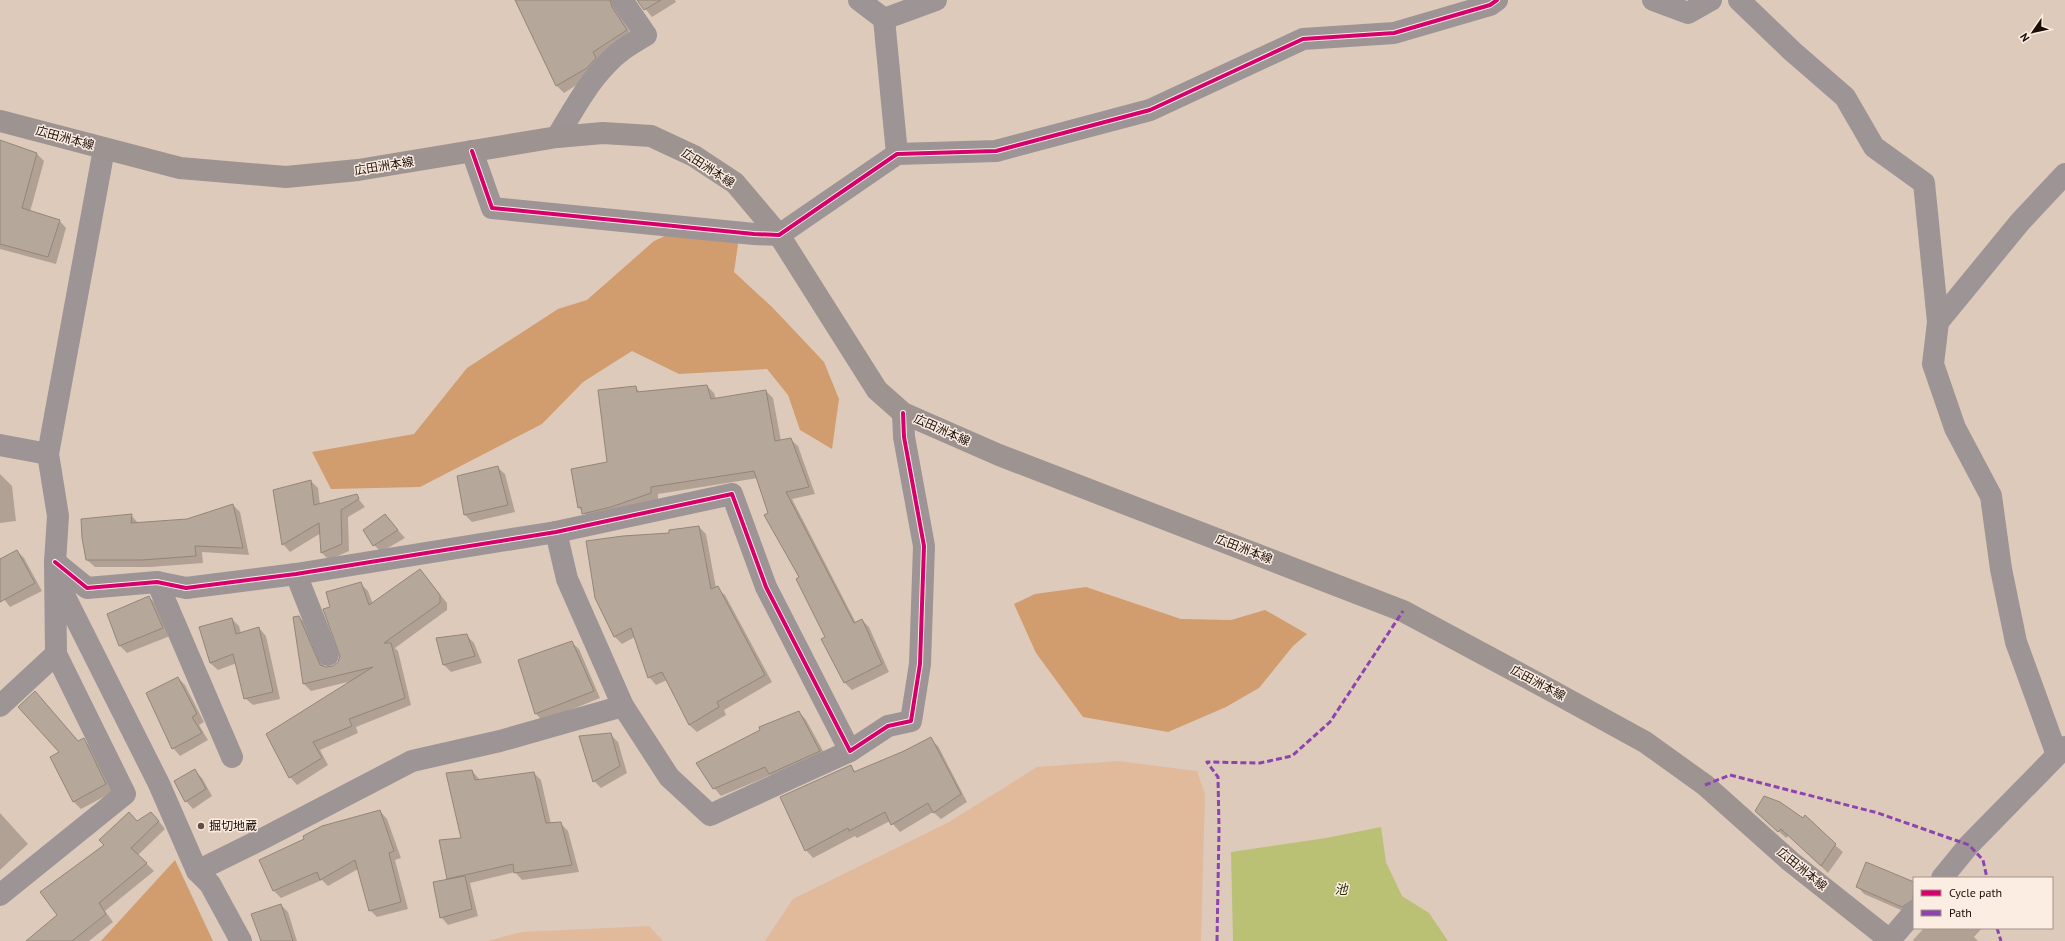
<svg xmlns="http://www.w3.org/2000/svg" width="2065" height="941" viewBox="0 0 2065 941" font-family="'PT Sans','Noto Sans JP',sans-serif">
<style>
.green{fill:#e1ba9c}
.forest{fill:#d19c6e}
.water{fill:#bac174}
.shadow{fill:#0003}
.building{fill:#b5a89b;stroke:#938679}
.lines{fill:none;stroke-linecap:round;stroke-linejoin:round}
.minor{stroke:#9c9495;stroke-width:22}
.secondary{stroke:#9d9391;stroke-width:22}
.quiet{stroke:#8e44ad;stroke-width:3;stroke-dasharray:6 3;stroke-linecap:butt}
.cycleway-casing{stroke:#fcede3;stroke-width:6}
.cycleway{stroke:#d6006c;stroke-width:4}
.poi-dot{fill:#5f4f45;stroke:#fcede3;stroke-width:1.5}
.labels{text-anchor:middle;stroke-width:3;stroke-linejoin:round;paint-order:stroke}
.street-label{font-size:12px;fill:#1a0d05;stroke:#fcede3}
.poi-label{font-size:12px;fill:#1a0d05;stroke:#fcede3;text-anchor:start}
.water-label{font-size:13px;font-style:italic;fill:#272e02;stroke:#fcede3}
</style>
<rect width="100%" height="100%" fill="#decabb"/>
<!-- green -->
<g class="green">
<path d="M 1118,761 L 1197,771 L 1205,794 L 1201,941 L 765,941 L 793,899 L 949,822 L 1037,767 Z"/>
<path d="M 649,926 L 663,941 L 487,941 L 522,932 Z"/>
</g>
<!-- forest -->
<g class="forest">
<path d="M 704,218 L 740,230 L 734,272 L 772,307 L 824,362 L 839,399 L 832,449 L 800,430 L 788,395 L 767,369 L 679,374 L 632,351 L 583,382 L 542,424 L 420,487 L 331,489 L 312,452 L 414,434 L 467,368 L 558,309 L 587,300 L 654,241 Z"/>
<path d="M 1086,587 L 1181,619 L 1231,620 L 1265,610 L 1307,634 L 1293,646 L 1259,688 L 1226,707 L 1168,732 L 1083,717 L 1036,653 L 1014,604 L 1035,594 Z"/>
<path d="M 175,860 L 213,941 L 101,941 Z"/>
</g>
<!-- water -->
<path class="water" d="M 1381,827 L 1386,862 L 1402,896 L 1429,913 L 1448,941 L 1233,941 L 1231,852 L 1326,838 Z"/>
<!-- shadow -->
<g class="shadow">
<path d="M 516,0 L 619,0 L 616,9 L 633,37 L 594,74 L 564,93 L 557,86 Z"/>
<path d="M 638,0 L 675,0 L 676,2 L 652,17 Z"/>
<path d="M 0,141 L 36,153 L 44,161 L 30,212 L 59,220 L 66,228 L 56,264 L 0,249 Z"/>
<path d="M 707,386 L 714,393 L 716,399 L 766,391 L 773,398 L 781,441 L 790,439 L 798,446 L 815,494 L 792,499 L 856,623 L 862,620 L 869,627 L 889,672 L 852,690 L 845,683 L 822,639 L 827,637 L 769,513 L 758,478 L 658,494 L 658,500 L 591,520 L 579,508 L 608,463 L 635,387 L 641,393 Z"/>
<path d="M 497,467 L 505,474 L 515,512 L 472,522 L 465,515 Z"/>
<path d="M 0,474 L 12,486 L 16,521 L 0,523 Z"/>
<path d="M 311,481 L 318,488 L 320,505 L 356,496 L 365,507 L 348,517 L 349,551 L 329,560 L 322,553 L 321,533 L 290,552 L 283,544 Z"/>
<path d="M 233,505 L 240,512 L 249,555 L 202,552 L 203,563 L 150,567 L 95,567 L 87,560 L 131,515 L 138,523 L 187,520 Z"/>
<path d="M 385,515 L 405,538 L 381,552 L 374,545 Z"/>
<path d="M 699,527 L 706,534 L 716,588 L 725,595 L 772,682 L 724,710 L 726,715 L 697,732 L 689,725 L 667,680 L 656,685 L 649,677 L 635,637 L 622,644 L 614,636 L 670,534 Z"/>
<path d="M 17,551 L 24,558 L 42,591 L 10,607 L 0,594 L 0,560 Z"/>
<path d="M 420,570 L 447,603 L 447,610 L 395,648 L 398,651 L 411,705 L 356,727 L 358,733 L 320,750 L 328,765 L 297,785 L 290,777 L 267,734 L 352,681 L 311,691 L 304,684 L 294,618 L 299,617 L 306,624 L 325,668 L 333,667 L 339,663 L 341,656 L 331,607 L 361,584 L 368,591 L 373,604 Z"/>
<path d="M 149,597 L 156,604 L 170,636 L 127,653 L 120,646 L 108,615 Z"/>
<path d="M 232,619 L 239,626 L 241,633 L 259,628 L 266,636 L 280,699 L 253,705 L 245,698 L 237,663 L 218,670 L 210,663 L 200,628 Z"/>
<path d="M 467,636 L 474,643 L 482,663 L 451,672 L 444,665 Z"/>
<path d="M 571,642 L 579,649 L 600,698 L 543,721 L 536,714 L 519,660 Z"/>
<path d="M 178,678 L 185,685 L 204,722 L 199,725 L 208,740 L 180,756 L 173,748 Z"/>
<path d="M 42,699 L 79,742 L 83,739 L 91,747 L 113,792 L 81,809 L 74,802 L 51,758 L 60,753 Z"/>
<path d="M 799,712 L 806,720 L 827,758 L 777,781 L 771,775 L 721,796 L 714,788 Z"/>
<path d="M 610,734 L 618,742 L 627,773 L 601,788 L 594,781 Z"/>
<path d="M 930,739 L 938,746 L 967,802 L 941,819 L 933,812 L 900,832 L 890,821 L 857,838 L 855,836 L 813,858 L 806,850 L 851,767 L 856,772 L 905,752 Z"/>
<path d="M 195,771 L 202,778 L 212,796 L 193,809 L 186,801 Z"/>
<path d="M 472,771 L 480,780 L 534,773 L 541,780 L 551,824 L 560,823 L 568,831 L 579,872 L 522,880 L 515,872 L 470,883 L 478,916 L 448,925 L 441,917 L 448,880 L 441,841 L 463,839 Z"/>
<path d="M 380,811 L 387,819 L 401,858 L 395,860 L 408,909 L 377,917 L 370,910 L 358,869 L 328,886 L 322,880 L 281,898 L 274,891 Z"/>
<path d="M 0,813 L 28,844 L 0,870 Z"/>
<path d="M 1764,818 L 1835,845 L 1843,852 L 1828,873 L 1789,835 L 1786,838 Z"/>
<path d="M 158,820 L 165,829 L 138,855 L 154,871 L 105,911 L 113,922 L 89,941 L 27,941 L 58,916 L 137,822 Z"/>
<path d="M 1867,863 L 1914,883 L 1914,911 L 1910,914 L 1864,894 L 1857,886 Z"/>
<path d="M 281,905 L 288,912 L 297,941 L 262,941 Z"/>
<path d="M 1924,928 L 1982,928 L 1974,937 L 1978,941 L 1914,941 L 1913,940 Z"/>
</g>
<!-- building -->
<g class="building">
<path d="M 515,0 L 610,0 L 612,7 L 627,30 L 593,52 L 596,58 L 587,68 L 556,86 Z"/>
<path d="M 637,0 L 661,0 L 644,10 Z"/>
<path d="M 0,140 L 37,153 L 22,208 L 60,220 L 48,257 L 0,244 Z"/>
<path d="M 707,385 L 711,399 L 766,390 L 775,441 L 791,438 L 809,487 L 786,492 L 854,623 L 862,619 L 882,664 L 844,683 L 821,639 L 825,637 L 796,579 L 799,577 L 764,515 L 768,513 L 754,471 L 651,487 L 651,493 L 611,507 L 582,514 L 581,507 L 578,508 L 571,469 L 607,462 L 598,390 L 636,386 L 637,392 Z"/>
<path d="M 498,466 L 508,505 L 464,515 L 457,476 Z"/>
<path d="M 311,480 L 314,505 L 357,494 L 359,499 L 341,510 L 342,544 L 321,553 L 319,523 L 282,545 L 273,490 Z"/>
<path d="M 233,504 L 243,548 L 195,546 L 196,556 L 142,560 L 86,560 L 82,538 L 81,519 L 132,514 L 131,523 L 187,519 Z"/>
<path d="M 385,514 L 398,530 L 373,546 L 363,530 Z"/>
<path d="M 699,526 L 711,589 L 718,586 L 765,675 L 717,702 L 719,707 L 689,725 L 662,672 L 648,678 L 631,628 L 614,637 L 595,598 L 586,541 L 623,536 L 669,533 L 669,530 Z"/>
<path d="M 17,550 L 35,583 L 0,602 L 0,559 Z"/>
<path d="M 420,569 L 440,595 L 440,603 L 384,643 L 391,643 L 405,698 L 349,719 L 352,726 L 313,742 L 322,758 L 289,778 L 266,734 L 373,667 L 303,684 L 293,617 L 299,616 L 320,665 L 326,667 L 333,666 L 338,662 L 340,656 L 323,609 L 330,607 L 326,592 L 361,582 L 369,605 Z"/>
<path d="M 149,596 L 163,628 L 119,646 L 107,614 Z"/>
<path d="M 232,618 L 236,634 L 259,627 L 273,692 L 244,699 L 233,654 L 210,663 L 199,627 Z"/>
<path d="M 467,634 L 475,656 L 443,665 L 436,638 Z"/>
<path d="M 572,641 L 594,691 L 535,714 L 518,660 Z"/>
<path d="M 178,677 L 197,714 L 192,717 L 202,733 L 172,749 L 146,693 Z"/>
<path d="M 35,691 L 78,741 L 84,738 L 106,784 L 73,802 L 50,757 L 59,752 L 18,707 Z"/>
<path d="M 799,711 L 820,751 L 769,774 L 765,767 L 713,789 L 696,763 L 760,730 L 759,727 Z"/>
<path d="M 611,733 L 620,766 L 593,782 L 579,736 Z"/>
<path d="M 931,737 L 961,794 L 933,813 L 928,803 L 891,825 L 885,812 L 849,831 L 848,828 L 805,851 L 780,797 L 851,765 L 854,772 L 904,751 Z"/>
<path d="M 195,769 L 206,789 L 185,802 L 174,781 Z"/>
<path d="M 472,770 L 475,780 L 534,772 L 546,823 L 561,822 L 572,865 L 514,873 L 513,864 L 447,879 L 439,840 L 461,838 L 446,773 Z"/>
<path d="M 1764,796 L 1780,802 L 1803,818 L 1805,815 L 1836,844 L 1821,866 L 1781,829 L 1778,832 L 1755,811 Z"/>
<path d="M 380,810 L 394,851 L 389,853 L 401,902 L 369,911 L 355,860 L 320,880 L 317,872 L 273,891 L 259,860 L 304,839 L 303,836 L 322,826 Z"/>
<path d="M 129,812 L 137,821 L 151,812 L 159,821 L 131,848 L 147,863 L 99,903 L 106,914 L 72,941 L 26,941 L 57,915 L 40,892 L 104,845 L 99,840 Z"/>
<path d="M 1866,862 L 1914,882 L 1913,900 L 1902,907 L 1856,887 Z"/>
<path d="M 465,876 L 472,909 L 440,918 L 433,882 Z"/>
<path d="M 281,904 L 293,941 L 261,941 L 251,914 Z"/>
</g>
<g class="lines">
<!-- minor -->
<g class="minor">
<path d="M 859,0 L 884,19 L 897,154"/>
<path d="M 1653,0 L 1688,13 L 1711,0"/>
<path d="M 1739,0 L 1792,51 L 1845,97 L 1874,147 L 1924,183 L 1938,322 L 1933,364 L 1955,428 L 1991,496 L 2001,569 L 2016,642 L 2057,755"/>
<path d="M 884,19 L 936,0"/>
<path d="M 557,137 C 571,114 587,84 606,65 C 617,52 631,44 646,35 L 622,0"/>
<path d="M 472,151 L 492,208 L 754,234 L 779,235 L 897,154 L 996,151 L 1150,110 L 1303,39 L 1394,33 L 1490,5 L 1497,0"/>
<path d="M 1938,322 L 2020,222 L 2065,174"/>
<path d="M 0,445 L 48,454"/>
<path d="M 556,532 L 567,579 L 623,706 L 669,777 L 710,815 L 850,751"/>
<path d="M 55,562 L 87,588 L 157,582 L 186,588 L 296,574 L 556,532 L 732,494 L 766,587 L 850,751 L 888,726 L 911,721 L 920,664 L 924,546 L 904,437 L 903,413"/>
<path d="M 296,574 L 328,655"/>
<path d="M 61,582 L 66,599 L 159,784 L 197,871 L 210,884 L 241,941"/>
<path d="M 157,582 L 232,757"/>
<path d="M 0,706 L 56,654"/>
<path d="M 197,871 L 264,838 L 412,761 L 500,741 L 623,706"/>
<path d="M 1942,878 L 1969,845 L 2065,747"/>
<path d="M 0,895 L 125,794 L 56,654 L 55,562 L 58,516 L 48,454 L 104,149"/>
<path d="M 1890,940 L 1914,912"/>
</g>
<!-- secondary -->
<path class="secondary" d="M 0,121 L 180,168 L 286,177 L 358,170 L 557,137 L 603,133 L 651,136 L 694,156 L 735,183 L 779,235 L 877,390 L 903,413 L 999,455 L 1403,611 L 1552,691 L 1645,742 L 1705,785 L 1790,861 L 1891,941"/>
<!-- quiet -->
<g class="quiet">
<path d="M 1705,785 L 1730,775 L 1878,813 L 1969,845 L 1983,860 L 1987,878"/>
<path d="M 1997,928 L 2001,941"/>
<path d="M 1217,941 L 1219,829 L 1218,777 L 1207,762 L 1260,763 L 1292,756 L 1330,722 L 1403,611"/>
</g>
<defs>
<g id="cycleway">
<path d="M 472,151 L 492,208 L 754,234 L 779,235 L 897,154 L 996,151 L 1150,110 L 1303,39 L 1394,33 L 1490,5 L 1497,0"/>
<path d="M 55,562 L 87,588 L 157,582 L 186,588 L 296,574 L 556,532 L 732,494 L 766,587 L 850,751 L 888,726 L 911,721 L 920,664 L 924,546 L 904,437 L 903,413"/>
</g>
</defs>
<!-- cycleway casing -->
<use href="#cycleway" class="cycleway-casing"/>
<!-- cycleway -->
<use href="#cycleway" class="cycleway"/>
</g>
<!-- markers -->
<circle class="poi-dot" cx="201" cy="826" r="4"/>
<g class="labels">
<!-- street labels -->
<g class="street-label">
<text transform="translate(65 138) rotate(15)" y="4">広田洲本線</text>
<text transform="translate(384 166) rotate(-9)" y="4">広田洲本線</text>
<text transform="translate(708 168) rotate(33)" y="4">広田洲本線</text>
<text transform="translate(942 430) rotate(24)" y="4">広田洲本線</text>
<text transform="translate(1244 549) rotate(21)" y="4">広田洲本線</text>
<text transform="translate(1538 683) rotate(28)" y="4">広田洲本線</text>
<text transform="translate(1802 869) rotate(39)" y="4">広田洲本線</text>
</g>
<!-- poi labels -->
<g class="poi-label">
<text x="209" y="830">掘切地蔵</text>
</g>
<!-- water labels -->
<g class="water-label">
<text x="1341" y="894">池</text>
</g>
</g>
<!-- legend -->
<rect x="1913" y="877" width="140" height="52" fill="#fcede3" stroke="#a2938a"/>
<rect x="1921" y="890" width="20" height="6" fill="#d6006c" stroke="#a2938a"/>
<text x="1949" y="897" font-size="12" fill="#1a0d05">Cycle path</text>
<rect x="1921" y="910" width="20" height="6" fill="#8e44ad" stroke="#a2938a"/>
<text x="1949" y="917" font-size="12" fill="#1a0d05">Path</text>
<!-- north arrow -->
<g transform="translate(2033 32) rotate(236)" stroke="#fcede3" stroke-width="3" paint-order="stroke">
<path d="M0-3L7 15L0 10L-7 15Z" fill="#1a0d05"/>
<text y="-6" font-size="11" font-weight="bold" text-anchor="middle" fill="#1a0d05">N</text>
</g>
</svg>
